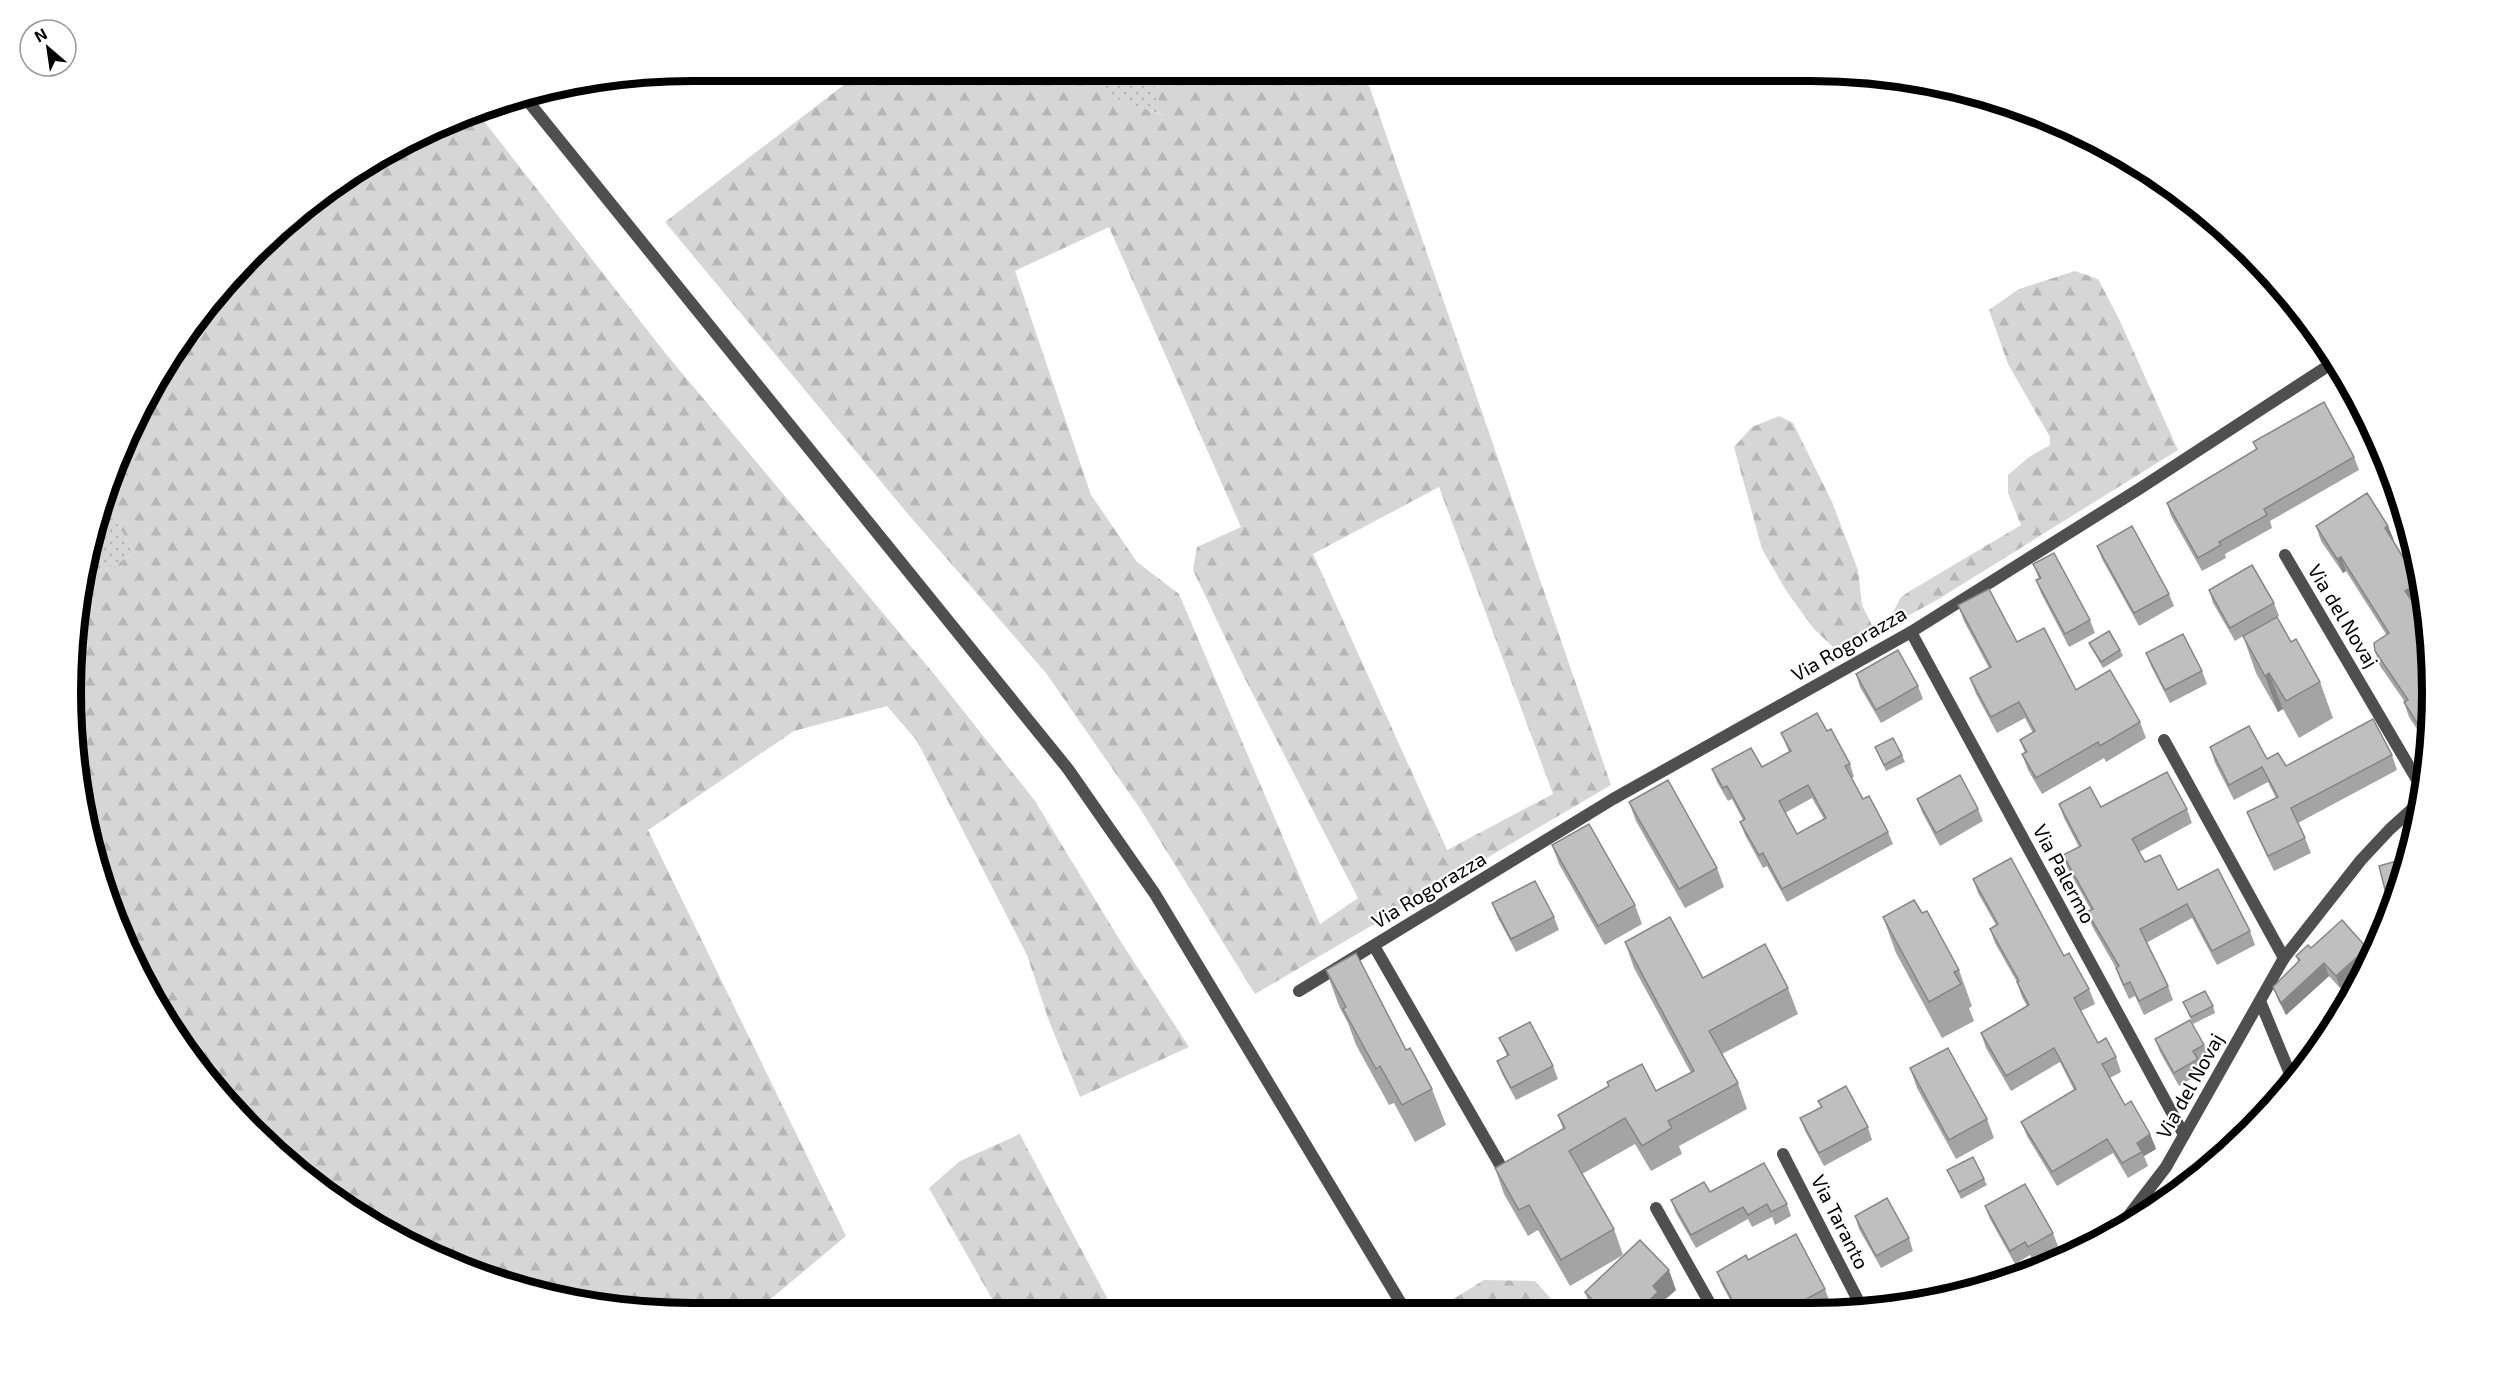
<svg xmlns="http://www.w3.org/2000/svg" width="2503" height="1384" viewBox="0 0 2503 1384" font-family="'Exo 2',sans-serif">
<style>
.grass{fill:url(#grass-dots)}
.forest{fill:url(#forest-firs);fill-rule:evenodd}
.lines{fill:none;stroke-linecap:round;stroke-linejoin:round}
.minor{stroke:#4f4f4f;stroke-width:12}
.tertiary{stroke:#4f4f4f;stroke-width:12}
.wall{fill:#a4a4a4;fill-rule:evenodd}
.shaded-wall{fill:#868686}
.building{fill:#bfbfbf;stroke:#868686;stroke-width:1.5;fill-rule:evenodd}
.labels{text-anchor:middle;stroke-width:4.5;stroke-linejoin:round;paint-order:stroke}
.street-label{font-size:20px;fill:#000;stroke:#fff}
.rim{fill:none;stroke:#000;stroke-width:8}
</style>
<defs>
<pattern id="grass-dots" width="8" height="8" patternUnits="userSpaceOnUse" patternTransform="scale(1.5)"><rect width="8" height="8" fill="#d6d6d6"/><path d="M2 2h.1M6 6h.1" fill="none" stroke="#b6b6b6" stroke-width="1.8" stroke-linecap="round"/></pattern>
<pattern id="forest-firs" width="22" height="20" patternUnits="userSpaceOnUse" patternTransform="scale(1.5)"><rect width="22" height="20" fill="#d6d6d6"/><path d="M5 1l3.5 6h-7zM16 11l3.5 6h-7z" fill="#b6b6b6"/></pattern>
</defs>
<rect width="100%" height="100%" fill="#fff"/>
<!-- grass -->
<g class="grass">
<path d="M 1091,71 L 1150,71 L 1164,115 L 1112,98 Z"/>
<path d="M 103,499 L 135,553 L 104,571 L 84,575 L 92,531 Z"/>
</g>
<!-- forest -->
<g class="forest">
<path d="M 862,71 L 1018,71 L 1022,76 L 1046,71 L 1091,71 L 1113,98 L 1163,115 L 1150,71 L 1364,71 L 1611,785 L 1255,994 L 1141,810 L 1046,673 L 908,514 L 665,222 ZM 1109,227 L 1241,527 L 1197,547 L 1193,570 L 1240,669 L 1358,898 L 1320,924 L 1179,594 L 1137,562 L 1091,495 L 1015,271 ZM 1439,487 L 1553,794 L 1447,850 L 1313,554 Z"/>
<path d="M 476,111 L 666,354 L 934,674 L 1035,801 L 1121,942 L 1189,1047 L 1080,1097 L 1049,1021 L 1027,955 L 917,741 L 887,706 L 794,731 L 648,830 L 846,1236 L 755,1312 L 652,1312 L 531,1292 L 382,1230 L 313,1185 L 225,1102 L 175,1037 L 118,930 L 92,853 L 72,733 L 72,651 L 84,575 L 104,571 L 135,553 L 103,499 C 151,355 249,232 380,154 C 410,137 445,125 476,111 Z"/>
<path d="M 2075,271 L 2098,279 L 2119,319 L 2178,450 L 1937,600 L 1902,619 L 1892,614 L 1901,597 L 1910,591 L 2021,525 L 2008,493 L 2008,475 L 2029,457 L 2050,445 L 2050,437 L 2008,364 L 1989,310 L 2019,289 Z"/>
<path d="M 1779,416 L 1793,423 L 1832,502 L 1858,570 L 1862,605 L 1872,625 L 1862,641 L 1846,649 L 1833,647 L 1814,629 L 1787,592 L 1762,549 L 1734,447 L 1752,427 Z"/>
<path d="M 1020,1134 L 1026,1146 L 1114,1311 L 999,1311 L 929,1188 L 960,1161 Z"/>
<path d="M 1484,1280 L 1535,1281 L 1560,1309 L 1448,1310 L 1450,1301 Z"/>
</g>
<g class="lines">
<!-- minor -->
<g class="minor">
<path d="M 2285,555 L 2423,790"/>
<path d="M 1911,632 L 2184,1135"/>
<path d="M 2164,740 L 2284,958"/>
<path d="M 1374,946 L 1499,1163"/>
<path d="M 1299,991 L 1613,799 L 1911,632 L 2139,489 L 2334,362"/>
<path d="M 2260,1001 L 2293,1081"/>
<path d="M 1783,1154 L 1862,1308"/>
<path d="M 1656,1208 L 1713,1309"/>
<path d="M 2120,1227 L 2166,1167 L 2284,958 L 2361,860 L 2390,829 L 2420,802"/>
</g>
<!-- tertiary -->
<path class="tertiary" d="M 523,95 L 1068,769 L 1155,894 L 1405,1310"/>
</g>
<!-- wall -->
<g class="wall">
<path d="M 2253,442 L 2354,457 L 2359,470 L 2270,521 L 2272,528 L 2225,554 L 2226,558 L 2202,571 L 2171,516 L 2167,503 L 2256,449 Z"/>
<path d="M 2316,526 L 2388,526 L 2414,604 L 2431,651 L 2428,746 L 2409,717 L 2404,702 L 2405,702 L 2380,666 L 2375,651 L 2386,634 L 2346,571 L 2343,573 L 2321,541 Z"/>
<path d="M 2097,546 L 2169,594 L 2174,606 L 2139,626 L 2102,559 Z"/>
<path d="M 2033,564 L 2090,620 L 2095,633 L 2069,647 L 2041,593 L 2036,580 L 2039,579 Z"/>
<path d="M 2209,590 L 2274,603 L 2279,616 L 2243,636 L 2291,642 L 2320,682 L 2333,718 L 2299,738 L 2283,709 L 2278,712 L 2256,673 L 2243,636 L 2235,641 L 2213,603 Z"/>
<path d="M 1958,605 L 2017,642 L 2076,690 L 2140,722 L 2146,738 L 2106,762 L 2104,758 L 2042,794 L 2028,770 L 2022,754 L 2025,753 L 2020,740 L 2033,733 L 2025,718 L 1997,733 L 1976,694 L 1970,678 L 1989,668 L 1964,621 Z"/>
<path d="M 2089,643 L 2120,650 L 2123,656 L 2103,668 L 2092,649 Z"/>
<path d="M 2146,653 L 2202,671 L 2207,684 L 2170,703 L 2151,666 Z"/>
<path d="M 1856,674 L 1918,686 L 1923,699 L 1881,723 L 1860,687 Z"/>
<path d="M 1827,731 L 1850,764 L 1854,777 L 1851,778 L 1863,799 L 1888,832 L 1893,844 L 1787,902 L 1767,866 L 1763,868 L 1745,835 L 1740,822 L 1743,820 L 1732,799 L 1728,801 L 1717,782 L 1712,769 L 1762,767 L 1789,752 L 1781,733 ZM 1812,798 L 1824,819 L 1797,834 L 1785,813 Z"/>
<path d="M 1875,747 L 1902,755 L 1905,762 L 1886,771 Z"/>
<path d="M 2210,747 L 2267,759 L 2286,766 L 2392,755 L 2397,770 L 2298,823 L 2305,838 L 2311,853 L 2274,871 L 2253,827 L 2247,812 L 2276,798 L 2268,782 L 2234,800 L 2215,763 Z"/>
<path d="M 1917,799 L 1978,809 L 1983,821 L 1940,846 L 1922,812 Z"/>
<path d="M 1629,802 L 1717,868 L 1724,887 L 1685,908 L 1636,821 Z"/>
<path d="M 2059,804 L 2101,807 L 2187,809 L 2192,823 L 2139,852 L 2145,862 L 2178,890 L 2250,931 L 2255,945 L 2217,965 L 2192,918 L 2146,943 L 2168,986 L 2173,1000 L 2144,1015 L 2135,996 L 2129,999 L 2121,982 L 2116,968 L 2092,926 L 2087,912 L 2091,910 L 2068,869 L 2063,855 L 2079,847 L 2064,818 Z"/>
<path d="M 1552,845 L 1635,905 L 1642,924 L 1605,945 L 1559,864 Z"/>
<path d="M 1973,879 L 2064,956 L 2089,989 L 2095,1004 L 2081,1011 L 2098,1043 L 2116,1057 L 2121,1072 L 2110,1078 L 2125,1105 L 2150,1134 L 2156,1149 L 2144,1156 L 2148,1166 L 2128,1178 L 2113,1153 L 2057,1186 L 2027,1136 L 2021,1122 L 2074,1090 L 2060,1062 L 2011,1091 L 1986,1048 L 1981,1033 L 2027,1006 L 2022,997 L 2017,982 L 1995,943 L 1990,929 L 1996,925 L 1978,893 Z"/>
<path d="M 1492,903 L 1554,917 L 1559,930 L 1516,952 L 1497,916 Z"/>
<path d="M 1922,913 L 1959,970 L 1972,1006 L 1969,1008 L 1974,1021 L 1942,1038 L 1896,953 L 1883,917 Z"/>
<path d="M 1625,942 L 1703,978 L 1788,988 L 1798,1014 L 1722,1054 L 1738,1083 L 1747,1109 L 1679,1146 L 1682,1154 L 1651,1171 L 1635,1144 L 1582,1174 L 1614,1229 L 1623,1255 L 1570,1286 L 1538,1230 L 1528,1236 L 1504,1194 L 1495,1168 L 1563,1129 L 1558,1115 L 1656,1091 L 1691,1073 L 1634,968 Z"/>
<path d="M 2311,948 L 2367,948 L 2370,957 L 2366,965 L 2340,988 L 2329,976 L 2286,1015 L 2278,1000 L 2273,987 L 2298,962 L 2296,956 Z"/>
<path d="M 1326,970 L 1406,1050 L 1432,1089 L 1446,1125 L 1415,1142 L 1394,1103 L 1389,1105 L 1356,1045 L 1348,1023 L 1339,1006 Z"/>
<path d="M 2183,1002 L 2213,1006 L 2215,1013 L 2193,1024 Z"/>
<path d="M 1499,1038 L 1553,1066 L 1558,1079 L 1516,1100 L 1502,1074 L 1497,1061 L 1507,1056 Z"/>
<path d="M 2155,1039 L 2204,1045 L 2209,1058 L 2199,1063 L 2203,1072 L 2179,1086 L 2160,1052 Z"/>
<path d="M 1910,1068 L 1987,1119 L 1994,1138 L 1956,1159 L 1917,1088 Z"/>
<path d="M 1818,1101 L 1868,1127 L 1872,1140 L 1824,1166 L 1805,1131 L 1800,1118 L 1821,1107 Z"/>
<path d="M 1947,1170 L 1984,1179 L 1987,1185 L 1961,1199 Z"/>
<path d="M 1710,1192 L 1787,1204 L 1791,1216 L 1775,1225 L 1772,1217 L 1752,1227 L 1748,1219 L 1696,1248 L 1676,1213 L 1671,1200 Z"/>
<path d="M 1985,1206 L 2053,1233 L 2058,1246 L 2033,1260 L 2030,1255 L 2015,1264 L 1990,1219 Z"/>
<path d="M 1855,1216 L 1909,1238 L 1913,1251 L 1881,1268 L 1859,1229 Z"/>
<path d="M 1748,1260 L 1825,1289 L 1829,1300 L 1814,1308 L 1735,1309 L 1721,1283 L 1717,1272 Z"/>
<path d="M 1676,1290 L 1662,1302 L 1665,1309 L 1591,1309 L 1585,1292 Z"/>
</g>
<!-- shaded-wall -->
<g class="shaded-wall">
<path d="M 2388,526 L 2394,540 L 2390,543 L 2385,528 Z"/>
<path d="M 2341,557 L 2346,571 L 2343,573 L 2337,559 Z"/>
<path d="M 2419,583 L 2422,598 L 2410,606 L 2405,591 Z"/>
<path d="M 2269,673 L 2283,709 L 2278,712 L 2265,676 Z"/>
<path d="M 2367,948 L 2370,957 L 2366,965 L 2340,988 L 2336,976 Z"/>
<path d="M 2324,963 L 2329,976 L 2286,1015 L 2281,1003 Z"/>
<path d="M 2150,1134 L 2156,1149 L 2144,1156 L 2137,1143 Z"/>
<path d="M 1669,1270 L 1676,1290 L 1662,1302 L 1665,1309 L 1640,1309 L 1653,1286 Z"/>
</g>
<!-- building -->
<g class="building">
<path d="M 2324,402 L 2354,457 L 2264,509 L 2267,515 L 2219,542 L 2221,545 L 2198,558 L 2167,503 L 2257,449 L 2253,442 Z"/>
<path d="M 2367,493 L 2388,526 L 2385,528 L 2419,583 L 2405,591 L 2427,623 L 2431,651 L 2428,738 L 2427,739 L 2404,702 L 2408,700 L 2375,651 L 2374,643 L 2389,633 L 2341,557 L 2337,559 L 2316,526 Z"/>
<path d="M 2132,526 L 2169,594 L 2134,613 L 2097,546 Z"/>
<path d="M 2054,553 L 2090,620 L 2065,634 L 2036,580 L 2041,578 L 2033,564 Z"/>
<path d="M 2252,565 L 2274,603 L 2230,628 L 2209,590 Z"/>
<path d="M 1989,589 L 2017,642 L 2044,628 L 2076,690 L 2110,670 L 2140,722 L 2100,746 L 2098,742 L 2036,778 L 2022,754 L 2027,752 L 2020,740 L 2035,731 L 2019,702 L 1991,717 L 1970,678 L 1991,667 L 1958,605 Z"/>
<path d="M 2277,617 L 2291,642 L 2296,639 L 2320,682 L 2286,701 L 2269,673 L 2265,676 L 2243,636 Z"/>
<path d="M 2109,631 L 2120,650 L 2101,662 L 2089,643 Z"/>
<path d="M 2183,634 L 2202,671 L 2165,690 L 2146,653 Z"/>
<path d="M 1898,650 L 1918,686 L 1876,710 L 1856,674 Z"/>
<path d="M 1817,713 L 1827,731 L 1831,729 L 1850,764 L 1845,766 L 1863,799 L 1869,796 L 1888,832 L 1782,889 L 1763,853 L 1759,855 L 1740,822 L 1745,819 L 1727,786 L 1723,788 L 1712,769 L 1751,748 L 1762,767 L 1791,751 L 1781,733 ZM 1808,785 L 1826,818 L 1797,834 L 1779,801 Z"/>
<path d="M 2373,719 L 2392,755 L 2291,808 L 2305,838 L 2268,856 L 2247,812 L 2278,797 L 2262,767 L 2229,785 L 2210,747 L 2249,726 L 2267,759 L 2278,753 L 2286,766 Z"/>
<path d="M 1893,738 L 1902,755 L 1884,765 L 1875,747 Z"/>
<path d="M 2167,772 L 2187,809 L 2132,839 L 2145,862 L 2160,855 L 2178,890 L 2218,869 L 2250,931 L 2212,951 L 2187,904 L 2140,929 L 2168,986 L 2139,1001 L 2130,982 L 2124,985 L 2116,968 L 2119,966 L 2087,912 L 2093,909 L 2063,855 L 2081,846 L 2059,804 L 2090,787 L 2101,807 Z"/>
<path d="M 1960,775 L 1978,809 L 1936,833 L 1917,799 Z"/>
<path d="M 1668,780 L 1717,868 L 1679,889 L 1629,802 Z"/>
<path d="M 1589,824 L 1635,905 L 1598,926 L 1552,845 Z"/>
<path d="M 2011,858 L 2064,956 L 2069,953 L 2089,989 L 2074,998 L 2098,1043 L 2106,1038 L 2116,1057 L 2102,1064 L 2125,1105 L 2131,1101 L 2150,1134 L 2137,1143 L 2142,1152 L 2122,1163 L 2107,1139 L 2052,1172 L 2021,1122 L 2076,1089 L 2054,1048 L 2006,1076 L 1981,1033 L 2029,1005 L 2017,982 L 2019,981 L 1990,929 L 1998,924 L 1973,879 Z"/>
<path d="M 2407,858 L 2400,891 L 2383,929 L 2378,912 L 2390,909 L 2379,866 Z"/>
<path d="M 1535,881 L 1554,917 L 1511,939 L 1492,903 Z"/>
<path d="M 1914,900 L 1922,913 L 1927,911 L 1959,970 L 1954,972 L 1961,984 L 1929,1002 L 1883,917 Z"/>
<path d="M 1670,917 L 1703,978 L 1765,944 L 1788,988 L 1709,1031 L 1738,1083 L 1668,1121 L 1672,1128 L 1642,1146 L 1625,1118 L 1569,1151 L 1614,1229 L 1561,1260 L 1529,1205 L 1519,1210 L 1495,1168 L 1565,1128 L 1558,1115 L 1609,1086 L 1607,1082 L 1642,1064 L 1656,1091 L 1694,1071 L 1625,942 Z"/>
<path d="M 2342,920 L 2367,948 L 2336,976 L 2324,963 L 2281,1003 L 2273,987 L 2300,960 L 2296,956 L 2308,945 L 2311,948 Z"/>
<path d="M 1356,953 L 1406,1050 L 1410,1048 L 1432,1089 L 1402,1105 L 1380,1066 L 1376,1069 L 1343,1009 L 1346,1007 L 1326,970 Z"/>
<path d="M 2205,991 L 2213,1006 L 2191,1017 L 2183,1002 Z"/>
<path d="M 2345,1009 L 2320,1043 L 2315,1031 L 2328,1025 L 2324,1017 Z"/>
<path d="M 2190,1020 L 2204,1045 L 2193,1051 L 2198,1059 L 2174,1073 L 2155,1039 Z"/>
<path d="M 1530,1022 L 1553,1066 L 1511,1088 L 1497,1061 L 1509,1055 L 1499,1038 Z"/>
<path d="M 1948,1048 L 1987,1119 L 1949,1140 L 1910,1068 Z"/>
<path d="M 1846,1086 L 1868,1127 L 1819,1153 L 1800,1118 L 1822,1107 L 1818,1101 Z"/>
<path d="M 1973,1157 L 1984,1179 L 1959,1192 L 1947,1170 Z"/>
<path d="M 1764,1163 L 1787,1204 L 1771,1212 L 1767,1204 L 1748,1215 L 1743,1207 L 1691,1235 L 1671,1200 L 1704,1182 L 1710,1192 Z"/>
<path d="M 2025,1184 L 2053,1233 L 2028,1247 L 2025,1242 L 2010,1251 L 1985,1206 Z"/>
<path d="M 1887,1198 L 1909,1238 L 1876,1256 L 1855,1216 Z"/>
<path d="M 1796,1234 L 1825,1289 L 1788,1309 L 1762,1309 L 1762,1307 L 1759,1309 L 1745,1309 L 1741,1302 L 1735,1305 L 1717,1272 L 1746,1255 L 1748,1260 Z"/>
<path d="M 1640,1240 L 1669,1270 L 1653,1286 L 1658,1292 L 1640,1309 L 1635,1309 L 1631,1305 L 1627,1309 L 1601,1309 L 1585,1292 Z"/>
</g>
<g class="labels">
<!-- street labels -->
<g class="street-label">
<text transform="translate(2343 616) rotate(59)" y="7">Via del Novaj</text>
<text transform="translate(1849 644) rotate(-30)" y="7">Via Rogorazza</text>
<text transform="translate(2064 874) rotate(62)" y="7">Via Palermo</text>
<text transform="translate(1429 890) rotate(-31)" y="7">Via Rogorazza</text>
<text transform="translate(2190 1086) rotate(-61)" y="7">Via del Novaj</text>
<text transform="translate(1840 1222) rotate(63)" y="7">Via Taranto</text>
</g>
</g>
<!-- crop -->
<path d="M0 0H2503V1384H0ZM692 81H1811A611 611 0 0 1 2422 692V692A611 611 0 0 1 1811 1303H692A611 611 0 0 1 81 692V692A611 611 0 0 1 692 81Z" fill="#fff" fill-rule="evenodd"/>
<path class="rim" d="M692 81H1811A611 611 0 0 1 2422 692V692A611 611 0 0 1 1811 1303H692A611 611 0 0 1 81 692V692A611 611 0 0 1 692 81Z"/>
<!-- north arrow -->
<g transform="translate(48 48) rotate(331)"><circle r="28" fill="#ffffff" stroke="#999999" stroke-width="1.5"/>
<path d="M0-4.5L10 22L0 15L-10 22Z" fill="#000000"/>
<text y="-9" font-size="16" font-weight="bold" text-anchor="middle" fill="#000000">N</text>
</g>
</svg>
